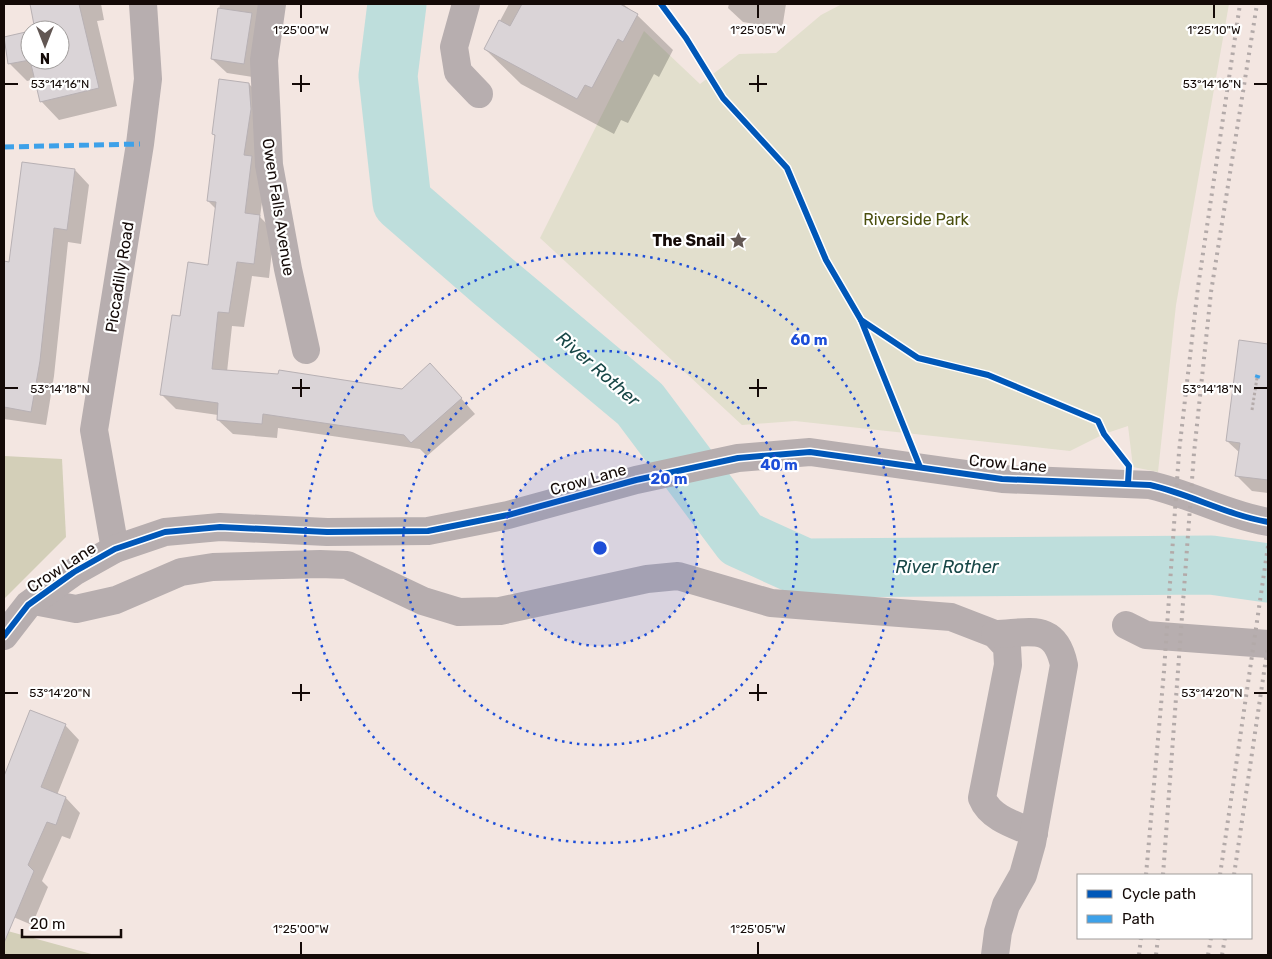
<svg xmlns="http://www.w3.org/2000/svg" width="1272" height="959" viewBox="0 0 1272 959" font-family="Rubik,sans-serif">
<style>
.green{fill:#e2dfcd}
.forest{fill:#d3cfb8}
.shadow{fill:#0003}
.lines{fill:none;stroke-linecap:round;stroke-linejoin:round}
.river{stroke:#bededc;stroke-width:59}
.building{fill:#dad4d7;stroke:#b8b1b4}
.path{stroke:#b4abaa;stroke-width:3;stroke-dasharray:2.5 2.5;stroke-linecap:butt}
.minor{stroke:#b7aeaf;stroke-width:28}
.rail{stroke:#b3aaa9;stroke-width:4;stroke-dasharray:2.5 5;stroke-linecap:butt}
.quiet{stroke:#3da1e9;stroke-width:5;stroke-dasharray:10 5;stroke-linecap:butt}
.cycleway-casing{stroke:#fff;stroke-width:9}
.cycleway{stroke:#0057b8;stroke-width:6}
.ticks{fill:none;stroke:#140a07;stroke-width:2}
.ring{fill:none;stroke:#1d4ed8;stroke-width:2.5;stroke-dasharray:2.5 5}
.labels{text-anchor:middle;stroke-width:4.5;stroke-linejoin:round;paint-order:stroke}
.street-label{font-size:16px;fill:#140a07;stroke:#fff}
.park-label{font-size:16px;fill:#4b4f0f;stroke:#fff}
.poi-label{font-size:16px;font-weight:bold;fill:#140a07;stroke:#fff;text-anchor:end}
.water-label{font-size:18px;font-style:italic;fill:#184747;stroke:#fff}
.ticks-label{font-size:12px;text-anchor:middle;fill:#140a07;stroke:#fff;stroke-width:4.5;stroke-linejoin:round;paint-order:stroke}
.centre{fill:#1d4ed8;stroke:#fff;stroke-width:2.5}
.ring-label{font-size:15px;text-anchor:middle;font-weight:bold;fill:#1d4ed8;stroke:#fff;stroke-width:4.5;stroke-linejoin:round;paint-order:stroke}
</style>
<rect width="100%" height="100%" fill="#f3e6e1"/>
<!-- green -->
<path class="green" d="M 842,4 L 1229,4 L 1176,305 L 1158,472 L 1133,467 L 1128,426 L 1104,434 L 1070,451 L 795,421 L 742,425 L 540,238 L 644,31 L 700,84 L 739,54 L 776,53 L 821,15 Z"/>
<!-- forest -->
<g class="forest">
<path d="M 4,456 L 62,459 L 66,537 L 4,599 Z"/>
<path d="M 4,930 L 95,955 L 4,955 Z"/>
</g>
<!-- shadow -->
<g class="shadow">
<path d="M 31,4 L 101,4 L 104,20 L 97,21 L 117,106 L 59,120 L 41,101 L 36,79 L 27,81 L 9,63 L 4,39 L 30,32 L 30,60 L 60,60 L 60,30 L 37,30 Z"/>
<path d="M 220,4 L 266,4 L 259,78 L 227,73 L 212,59 Z"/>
<path d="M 509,4 L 623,4 L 637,15 L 673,50 L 659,77 L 654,74 L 628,123 L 621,120 L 614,134 L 521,84 L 485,49 Z"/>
<path d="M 729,4 L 786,4 L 782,29 L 743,22 L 728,8 Z"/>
<path d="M 249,84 L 264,99 L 266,172 L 260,217 L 274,231 L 269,278 L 252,276 L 244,327 L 232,326 L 227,372 L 402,390 L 445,380 L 475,414 L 427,456 L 420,449 L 278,428 L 277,438 L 233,434 L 218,420 L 218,415 L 176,409 L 162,395 L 181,317 L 209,267 L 216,209 L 208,201 L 216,137 L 213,134 Z"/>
<path d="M 75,170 L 89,185 L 81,244 L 68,242 L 54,376 L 46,425 L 4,419 L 4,262 L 10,263 Z"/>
<path d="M 1240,341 L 1268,345 L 1268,493 L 1252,491 L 1237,476 L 1240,453 L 1227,441 Z"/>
<path d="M 30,711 L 65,725 L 79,740 L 57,795 L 66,798 L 80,813 L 70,839 L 62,836 L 42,881 L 48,887 L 32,925 L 4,913 L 4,779 Z"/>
</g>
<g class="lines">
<!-- river -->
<path class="river" d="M 397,4 L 388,76 L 402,202 L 493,281 L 640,404 L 741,539 L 805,568 L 1211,565 L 1268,573"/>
</g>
<!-- building -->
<g class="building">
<path d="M 30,4 L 79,4 L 99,88 L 40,102 L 30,60 L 60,60 L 60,30 L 35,30 Z"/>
<path d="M 522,4 L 620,4 L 638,14 L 623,42 L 618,39 L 592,88 L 585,85 L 577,99 L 484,49 L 499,20 L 510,26 Z"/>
<path d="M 218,8 L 252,13 L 244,64 L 211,59 Z"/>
<path d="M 30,31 L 30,60 L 8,64 L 4,37 Z"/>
<path d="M 219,79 L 249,83 L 251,109 L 244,155 L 252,156 L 245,213 L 260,215 L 254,264 L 237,262 L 229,313 L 218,312 L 212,369 L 278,374 L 279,370 L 402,389 L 430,363 L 462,398 L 411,443 L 404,435 L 263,414 L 262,424 L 217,420 L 218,403 L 160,395 L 172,315 L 180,316 L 188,262 L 208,265 L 216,202 L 207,201 L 215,135 L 212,134 Z"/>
<path d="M 22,162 L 75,169 L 67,230 L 54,228 L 40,361 L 31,412 L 4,407 L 4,261 L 9,262 Z"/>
<path d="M 1239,340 L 1268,344 L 1268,480 L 1235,476 L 1240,443 L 1226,441 Z"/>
<path d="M 30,710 L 66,724 L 41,787 L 66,797 L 56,825 L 47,822 L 28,865 L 34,871 L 4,943 L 4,776 Z"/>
</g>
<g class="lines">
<!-- path -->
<path class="path" d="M 1252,410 L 1257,378"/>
<!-- minor -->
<g class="minor">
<path d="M 272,4 L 264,60 L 269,165 L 288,269 L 306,350"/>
<path d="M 466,4 L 454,47 L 458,72 L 479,94"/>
<path d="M 115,549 L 94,430 L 140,144 L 148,79 L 143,4"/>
<path d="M 34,601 L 76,609 L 116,600 L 181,572 L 213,567 L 320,564 L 347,565 L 423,601 L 459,612 L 500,611 L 647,579 L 678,576 L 771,603 L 951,617 L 995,634 L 1007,647 L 1008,665 L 982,798 C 990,818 1015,825 1034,833"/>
<path d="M 1126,625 L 1146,635 L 1268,644"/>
<path d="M 995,634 C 1030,633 1055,622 1064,665 L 1032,843 L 1023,875 L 1006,905 L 998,932 L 995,955"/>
<path d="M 4,636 L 28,605 L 74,572 L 115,549 L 165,532 L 220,527 L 327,532 L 428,531 L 508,515 L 636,480 L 738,458 L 810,452 L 1002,479 L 1150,485 C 1190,494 1227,515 1268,522"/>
</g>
<!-- rail -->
<g class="rail">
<path d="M 1146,875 L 1164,671 L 1179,452 L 1198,287 L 1240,4"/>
<path d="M 1163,875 L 1194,453 L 1211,292 L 1257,4"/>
<path d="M 1220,875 L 1268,546"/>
<path d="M 1234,875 L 1268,645"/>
<path d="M 1139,955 L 1141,938"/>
<path d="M 1156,955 L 1158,938"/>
<path d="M 1208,955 L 1211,938"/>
<path d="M 1222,955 L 1225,938"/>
</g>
<!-- quiet -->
<g class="quiet">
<path d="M 4,147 L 140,144"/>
<path d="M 1257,378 L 1258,375"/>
</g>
<defs>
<g id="cycleway">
<path d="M 661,4 L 686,38 L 723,98 L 787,168 L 826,260 L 861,320 L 918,358 L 988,375 L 1098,421 L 1104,434 L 1129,466 L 1128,483"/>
<path d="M 861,320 L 920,467"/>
<path d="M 4,636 L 28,605 L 74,572 L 115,549 L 165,532 L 220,527 L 327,532 L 428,531 L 508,515 L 636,480 L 738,458 L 810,452 L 1002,479 L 1150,485 C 1190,494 1227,515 1268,522"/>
</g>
</defs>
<!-- cycleway casing -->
<use href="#cycleway" class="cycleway-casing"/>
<!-- cycleway -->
<use href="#cycleway" class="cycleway"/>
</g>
<!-- ticks -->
<path class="ticks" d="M 301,5 L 301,18M 758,5 L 758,18M 1214,5 L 1214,18M 301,75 L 301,92M 758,75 L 758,92M 5,84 L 18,84M 292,84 L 310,84M 749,84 L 767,84M 1254,84 L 1267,84M 301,379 L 301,397M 758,379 L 758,397M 5,388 L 18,388M 292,388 L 310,388M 749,388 L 767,388M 1254,388 L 1267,388M 301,684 L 301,701M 758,684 L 758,701M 5,693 L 18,693M 292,693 L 310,693M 749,693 L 767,693M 1254,693 L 1267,693M 301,942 L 301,954M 758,942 L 758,954"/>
<!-- distance rings -->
<circle cx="600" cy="548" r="98" fill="#1d4ed8" fill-opacity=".12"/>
<g class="ring">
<circle cx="600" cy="548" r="98"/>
<circle cx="600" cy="548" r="197"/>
<circle cx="600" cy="548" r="295"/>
</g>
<!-- icons -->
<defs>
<symbol id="sight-bare" viewBox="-9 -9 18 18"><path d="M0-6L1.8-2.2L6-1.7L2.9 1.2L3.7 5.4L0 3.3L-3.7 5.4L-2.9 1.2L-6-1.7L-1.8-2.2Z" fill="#625753" stroke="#fff" stroke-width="2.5" paint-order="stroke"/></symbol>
</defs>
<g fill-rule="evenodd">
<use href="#sight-bare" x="726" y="228" width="25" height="25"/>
</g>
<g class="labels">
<!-- street labels -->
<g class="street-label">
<text transform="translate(279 207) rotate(81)" y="6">Owen Falls Avenue</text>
<text transform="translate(119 277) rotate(-81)" y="6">Piccadilly Road</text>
<text transform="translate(1008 463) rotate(5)" y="6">Crow Lane</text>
<text transform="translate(588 479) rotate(-16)" y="6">Crow Lane</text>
<text transform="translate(61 567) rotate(-33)" y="6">Crow Lane</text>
</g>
<!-- park labels -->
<g class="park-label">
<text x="916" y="225">Riverside Park</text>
</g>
<!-- poi labels -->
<g class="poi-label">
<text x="725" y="246">The Snail</text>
</g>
<!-- water labels -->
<g class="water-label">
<text transform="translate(598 369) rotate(41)" y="6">River Rother</text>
<text x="947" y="573">River Rother</text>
</g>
</g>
<g class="ticks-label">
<text x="301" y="34">1°25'00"W</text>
<text x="758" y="34">1°25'05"W</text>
<text x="1214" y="34">1°25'10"W</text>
<text x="1212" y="88">53°14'16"N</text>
<text x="60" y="88">53°14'16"N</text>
<text x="1212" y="393">53°14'18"N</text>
<text x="60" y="393">53°14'18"N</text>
<text x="1212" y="697">53°14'20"N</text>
<text x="60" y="697">53°14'20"N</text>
<text x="301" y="933">1°25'00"W</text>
<text x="758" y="933">1°25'05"W</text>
</g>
<circle cx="600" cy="548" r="8" class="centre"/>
<g class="ring-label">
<text x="809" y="345">60 m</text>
<text x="779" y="470">40 m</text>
<text x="669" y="484">20 m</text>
</g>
<!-- border -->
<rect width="1272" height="959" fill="none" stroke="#140a07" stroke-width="10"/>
<!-- legend -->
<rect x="1077" y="874" width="175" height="65" fill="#ffffff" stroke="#a19d9c"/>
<rect x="1087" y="890" width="25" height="8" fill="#0057b8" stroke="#a19d9c"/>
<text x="1122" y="899" font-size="15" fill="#140a07">Cycle path</text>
<rect x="1087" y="915" width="25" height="8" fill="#3da1e9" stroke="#a19d9c"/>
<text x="1122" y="924" font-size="15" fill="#140a07">Path</text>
<!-- north arrow -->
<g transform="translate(45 45) rotate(180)"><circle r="24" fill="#ffffff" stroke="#a19d9c"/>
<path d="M0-4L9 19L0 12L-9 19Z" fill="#625753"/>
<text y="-8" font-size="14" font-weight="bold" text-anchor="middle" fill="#140a07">N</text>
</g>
<!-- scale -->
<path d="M22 929v8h99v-8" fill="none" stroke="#140a07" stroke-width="2.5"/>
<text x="30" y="929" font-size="15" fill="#140a07" stroke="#ffffff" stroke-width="4" paint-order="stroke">20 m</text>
</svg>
